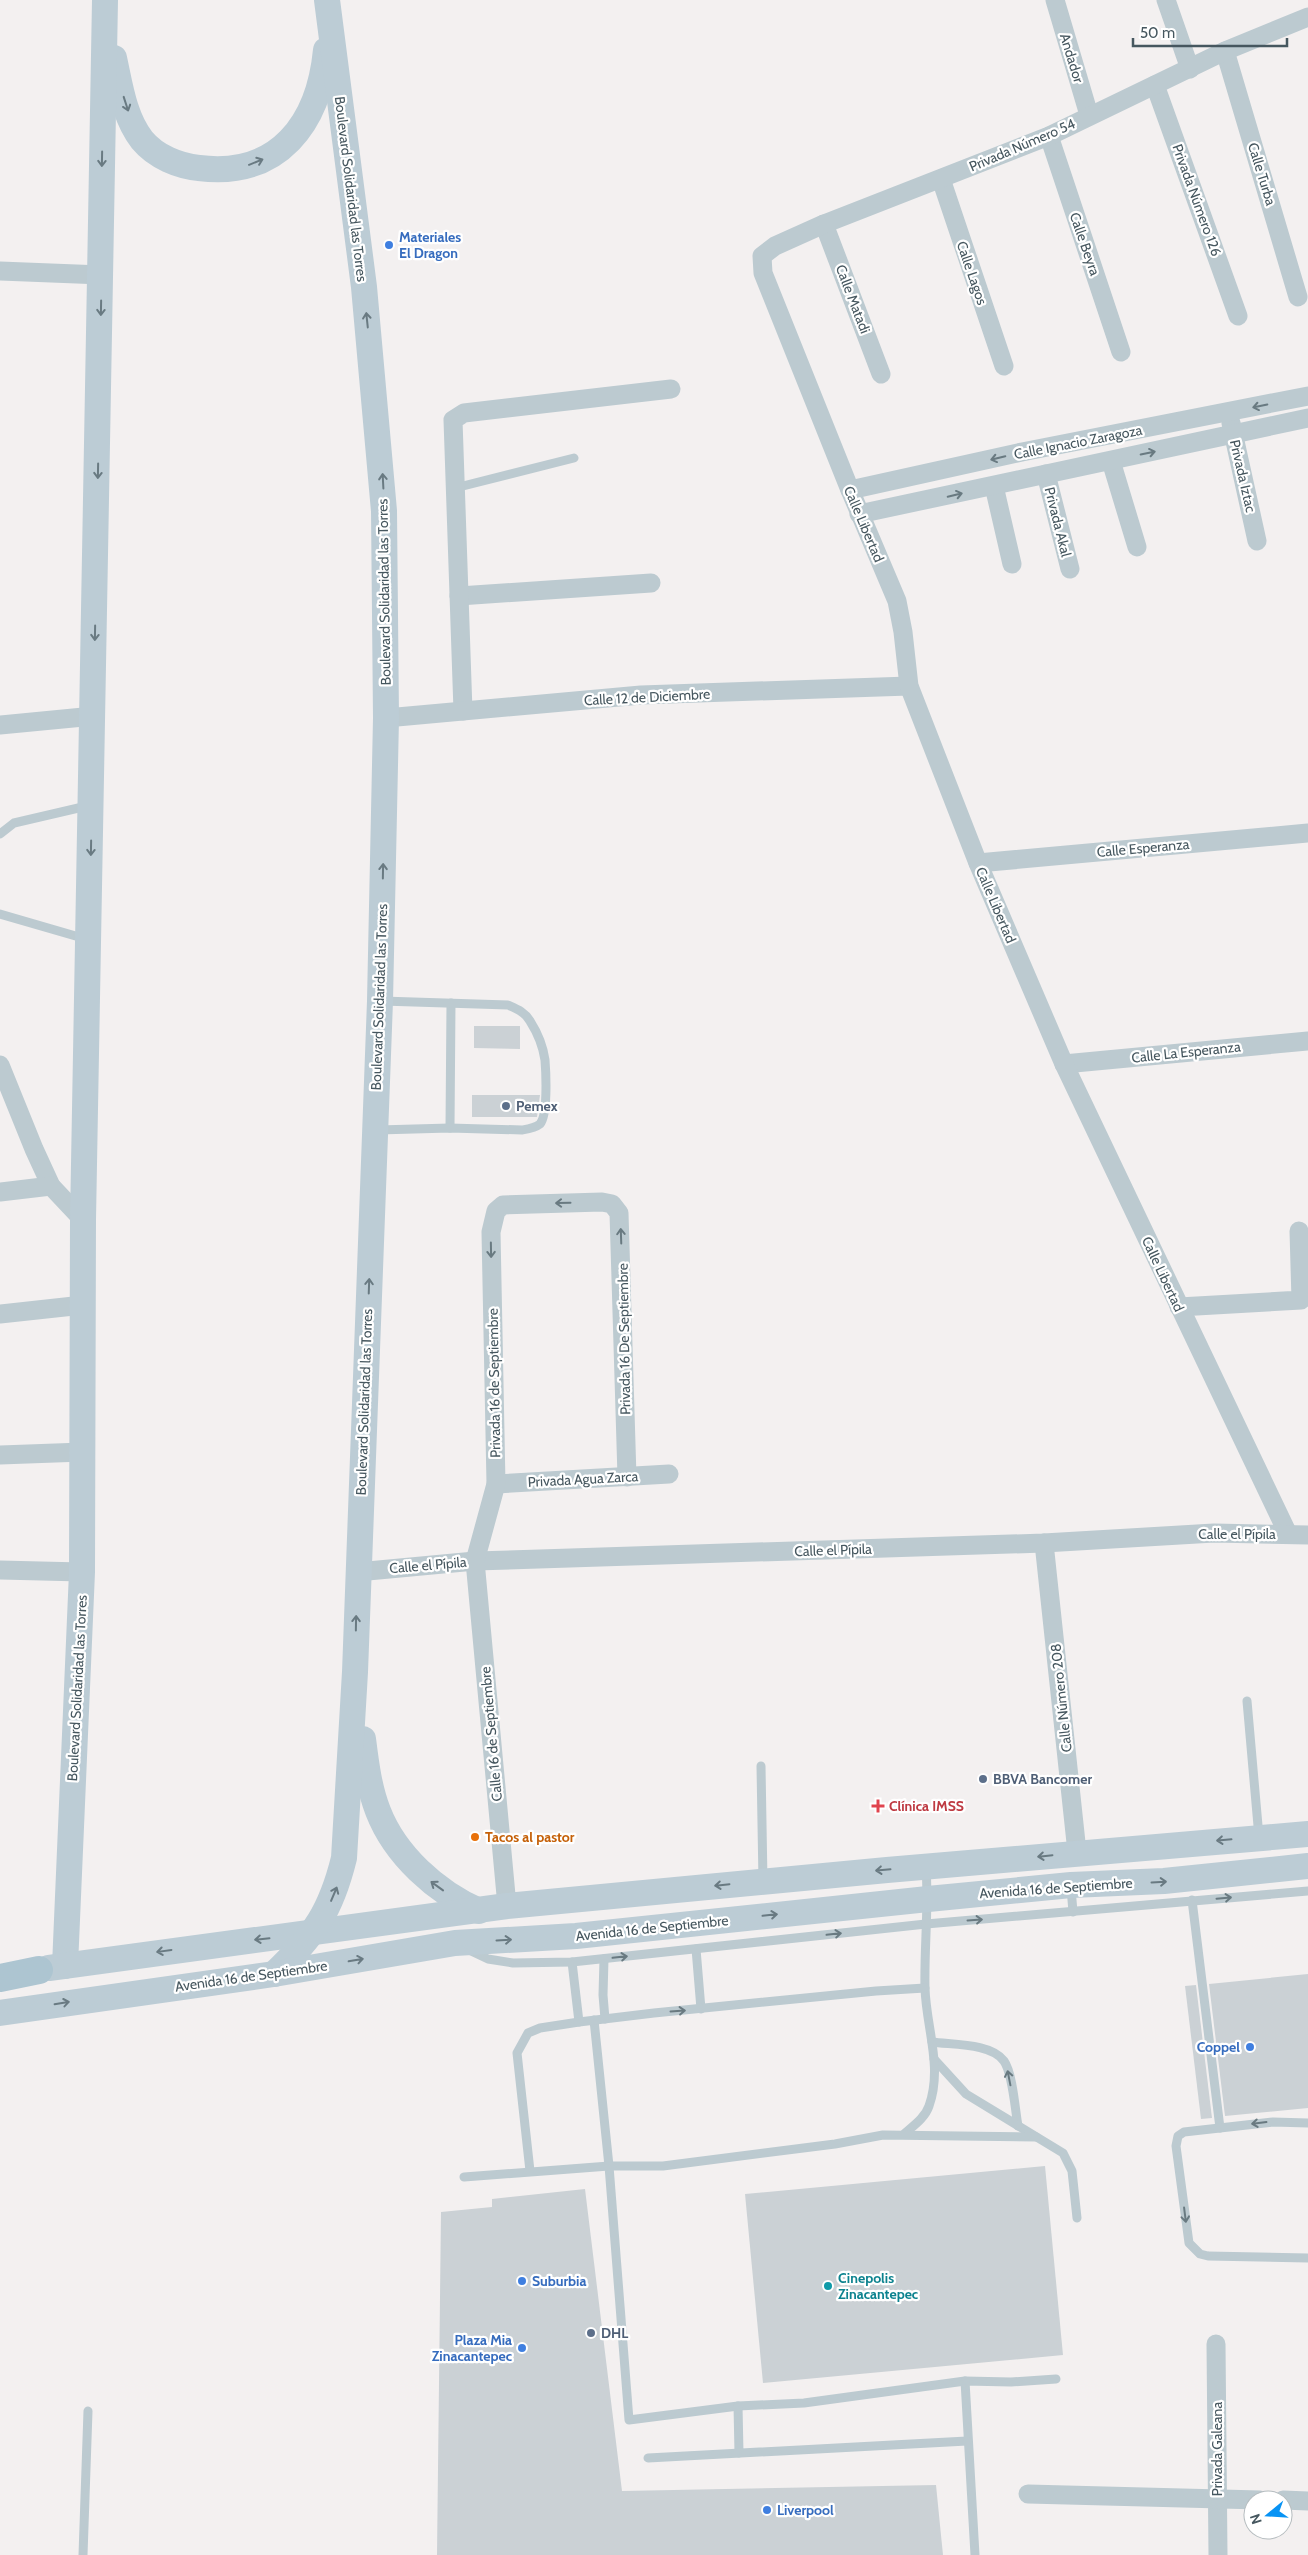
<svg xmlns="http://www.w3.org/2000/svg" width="1308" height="2555" viewBox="0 0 1308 2555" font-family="Cabin,sans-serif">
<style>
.building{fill:#cbd1d5}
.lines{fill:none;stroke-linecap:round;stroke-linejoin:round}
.service{stroke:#bccad0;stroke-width:9}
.minor{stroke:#bccad0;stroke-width:19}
.secondary{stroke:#bcccd5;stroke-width:26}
.primary{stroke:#adc5d1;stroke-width:28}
.oneway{stroke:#697a82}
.oneway2{stroke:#697a81}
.shop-dot{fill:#3f7fe0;stroke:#fff;stroke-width:2}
.service-dot{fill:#5c6f8a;stroke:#fff;stroke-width:2}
.health-dot{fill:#e0444e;stroke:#fff;stroke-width:2}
.food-dot{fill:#e8710a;stroke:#fff;stroke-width:2}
.culture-dot{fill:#0f9aa8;stroke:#fff;stroke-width:2}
.labels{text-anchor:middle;stroke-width:4.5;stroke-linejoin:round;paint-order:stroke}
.street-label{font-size:14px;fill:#46575f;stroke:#fff}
.shop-label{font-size:14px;font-weight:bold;fill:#366cbe;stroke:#fff;text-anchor:start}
.service-label{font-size:14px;font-weight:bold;fill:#4e5e75;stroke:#fff;text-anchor:start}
.health-label{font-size:14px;font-weight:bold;fill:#be3a42;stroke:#fff;text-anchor:start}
.food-label{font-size:14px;font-weight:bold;fill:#c56008;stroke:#fff;text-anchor:start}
.culture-label{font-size:14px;font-weight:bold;fill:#0d838f;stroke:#fff;text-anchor:start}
</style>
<rect width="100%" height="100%" fill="#f3f0f0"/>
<!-- building -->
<g class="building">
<path d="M 474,1026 L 520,1026 L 520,1049 L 474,1048 Z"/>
<path d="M 472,1095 L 540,1095 L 537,1117 L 472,1117 Z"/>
<path d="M 1308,1974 L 1308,2108 L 1225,2116 L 1209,1984 Z"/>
<path d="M 1196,1985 L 1212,2118 L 1201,2119 L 1185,1986 Z"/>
<path d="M 1045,2166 L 1063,2355 L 763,2383 L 745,2194 Z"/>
<path d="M 585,2189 L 622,2491 L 936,2485 L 943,2555 L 437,2555 L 441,2212 L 492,2207 L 492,2199 Z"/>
</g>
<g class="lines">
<!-- service -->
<g class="service">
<path d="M 455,488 L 574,458"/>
<path d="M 0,834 L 14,823 L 87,806"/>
<path d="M 0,914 L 86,939"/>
<path d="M 450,1128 L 451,1003"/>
<path d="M 378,1130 L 450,1128 L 522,1130 C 528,1129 535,1128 540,1124 C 548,1115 546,1073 545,1060 C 543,1046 537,1032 530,1021 C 525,1012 517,1009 508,1005 L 382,1001"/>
<path d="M 1247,1701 L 1259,1837"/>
<path d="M 761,1766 L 763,1881"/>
<path d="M 1071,1888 L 1073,1912"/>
<path d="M 1192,1900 L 1220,2128"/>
<path d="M 696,1949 L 701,2009"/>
<path d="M 469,1950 L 488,1959 L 513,1963 L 572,1962 L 926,1924 L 1308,1891"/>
<path d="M 604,1959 L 603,1995 L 605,2019"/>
<path d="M 572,1962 L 579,2022"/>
<path d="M 594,2020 L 609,2166 L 629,2420 L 738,2406 L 804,2403 L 965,2381 L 1011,2382 L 1056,2379"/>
<path d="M 932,2042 C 952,2045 991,2043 1004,2061 C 1013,2074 1015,2110 1018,2126"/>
<path d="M 934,2059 L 966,2094 L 1063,2153 L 1072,2171 L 1077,2218"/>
<path d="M 1308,2123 L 1273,2122 L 1184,2132 L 1178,2136 L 1176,2146 L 1189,2243 L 1200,2254 L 1208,2256 L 1308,2258"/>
<path d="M 904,2134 C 913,2126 925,2118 929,2106 C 943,2067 926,2027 925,1988 C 924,1948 929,1908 926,1868"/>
<path d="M 530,2171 L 517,2053 L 528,2033 L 540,2028 L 579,2022 L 654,2013 L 876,1991 L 925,1988"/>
<path d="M 464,2177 L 609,2166 L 663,2166 L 835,2144 L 883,2135 L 1036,2137"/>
<path d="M 965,2381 L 975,2555"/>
<path d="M 738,2406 L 739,2453"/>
<path d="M 648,2458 L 967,2441"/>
<path d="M 83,2555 L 88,2411"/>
</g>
<!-- minor -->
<g class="minor">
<path d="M 1055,0 L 1089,115"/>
<path d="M 1166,0 L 1190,69"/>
<path d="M 1225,51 L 1298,297"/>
<path d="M 1155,85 L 1238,316"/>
<path d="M 1049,136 L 1121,352"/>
<path d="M 941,179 L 1004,366"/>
<path d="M 824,224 L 881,374"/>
<path d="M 0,271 L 102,275"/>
<path d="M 1231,423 L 1257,541"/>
<path d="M 1111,461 L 1137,547"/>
<path d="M 1046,474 L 1070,569"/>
<path d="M 994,486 L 1012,564"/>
<path d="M 850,490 L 1022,452 L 1308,396"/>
<path d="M 859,514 L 1308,418"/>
<path d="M 459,596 L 651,583"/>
<path d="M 463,711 L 453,420 L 464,413 L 671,389"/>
<path d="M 386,718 L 641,695 L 909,686"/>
<path d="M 0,725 L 94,716"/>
<path d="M 978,863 L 1308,833"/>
<path d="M 1064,1064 L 1308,1041"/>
<path d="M 0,1065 L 34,1149 L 51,1186 L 83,1220"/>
<path d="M 0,1192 L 51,1186"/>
<path d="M 1179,1307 L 1301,1300 L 1299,1231"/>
<path d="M 0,1314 L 83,1305"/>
<path d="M 0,1455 L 83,1452"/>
<path d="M 496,1484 L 669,1474"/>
<path d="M 1288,1534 L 1064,1064 L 978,863 L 909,686 L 903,632 L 897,601 L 850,490 L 763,273 L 762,256 L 775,246 L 824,224 L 1049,136 L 1225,51 L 1308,17"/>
<path d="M 1044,1543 L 1077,1852"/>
<path d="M 0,1570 L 82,1572"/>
<path d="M 357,1572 L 475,1561 L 1044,1543 L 1214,1533 L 1308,1535"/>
<path d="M 507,1906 L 475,1561 L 496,1484 L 491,1232 L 496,1211 L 503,1205 L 602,1202 L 612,1204 L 619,1213 L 627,1477"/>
<path d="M 1216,2344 L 1218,2555"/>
<path d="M 1028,2494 L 1260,2500"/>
<path d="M 1283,2500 L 1308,2501"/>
</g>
<!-- secondary -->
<g class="secondary">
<path d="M 114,58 C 120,85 124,117 142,140 C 156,157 179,166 199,168 C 279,178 319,123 326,50"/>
<path d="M 363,1739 C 366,1763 369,1788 378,1811 C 395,1855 436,1892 479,1911"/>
<path d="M 65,1966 L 82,1572 L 83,1220 L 105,0"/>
<path d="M 49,1968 L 507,1906 L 887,1870 L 1308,1834"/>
<path d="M 274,1974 C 314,1936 331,1911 344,1858 L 355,1672 L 380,1001 L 386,718 L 384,511 L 364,287 L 327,0"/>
<path d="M 0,2013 L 274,1974 L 455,1943 L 576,1936 L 928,1899 L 1071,1885 L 1164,1881 L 1308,1866"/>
</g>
<!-- primary -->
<path class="primary" d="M 0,1978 L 39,1970"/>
</g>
<!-- one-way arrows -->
<defs><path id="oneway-shaft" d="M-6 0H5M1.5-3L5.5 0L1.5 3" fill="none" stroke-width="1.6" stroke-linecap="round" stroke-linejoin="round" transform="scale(1.25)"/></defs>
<g class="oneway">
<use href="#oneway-shaft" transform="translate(126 104) rotate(72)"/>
<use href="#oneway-shaft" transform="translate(102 159) rotate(91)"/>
<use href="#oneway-shaft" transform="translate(256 162) rotate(-22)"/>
<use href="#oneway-shaft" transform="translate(101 308) rotate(91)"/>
<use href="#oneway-shaft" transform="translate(367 320) rotate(-96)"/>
<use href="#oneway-shaft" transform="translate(98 471) rotate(91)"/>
<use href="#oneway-shaft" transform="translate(383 481) rotate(-93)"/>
<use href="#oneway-shaft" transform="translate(95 633) rotate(91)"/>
<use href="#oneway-shaft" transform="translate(91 848) rotate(91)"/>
<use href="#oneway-shaft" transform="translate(383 871) rotate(-89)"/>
<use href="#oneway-shaft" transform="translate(369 1286) rotate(-88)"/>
<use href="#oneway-shaft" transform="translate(356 1623) rotate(-89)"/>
<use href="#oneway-shaft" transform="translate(1224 1840) rotate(175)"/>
<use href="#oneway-shaft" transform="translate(1045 1856) rotate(174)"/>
<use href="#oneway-shaft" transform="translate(883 1870) rotate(175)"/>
<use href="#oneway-shaft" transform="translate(1159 1882) rotate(-3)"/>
<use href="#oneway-shaft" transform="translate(722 1885) rotate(174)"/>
<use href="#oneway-shaft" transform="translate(437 1886) rotate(-144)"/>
<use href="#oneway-shaft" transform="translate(334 1894) rotate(-67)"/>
<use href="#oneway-shaft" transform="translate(770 1915) rotate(-6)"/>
<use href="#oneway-shaft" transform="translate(262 1939) rotate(174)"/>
<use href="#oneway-shaft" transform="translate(504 1940) rotate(-3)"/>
<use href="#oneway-shaft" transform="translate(164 1951) rotate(172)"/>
<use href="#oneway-shaft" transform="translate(356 1960) rotate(-10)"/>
<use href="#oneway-shaft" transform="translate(62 2003) rotate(-9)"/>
</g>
<g class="oneway2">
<use href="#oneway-shaft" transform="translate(1260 406) rotate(168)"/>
<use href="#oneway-shaft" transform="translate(1148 453) rotate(-12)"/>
<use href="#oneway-shaft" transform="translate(998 458) rotate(167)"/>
<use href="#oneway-shaft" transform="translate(955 495) rotate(-13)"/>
<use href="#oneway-shaft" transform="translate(563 1203) rotate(179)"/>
<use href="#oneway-shaft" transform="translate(621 1236) rotate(-92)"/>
<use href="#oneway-shaft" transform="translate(491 1250) rotate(89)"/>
<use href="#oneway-shaft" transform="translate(1224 1898) rotate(-5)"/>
<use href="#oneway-shaft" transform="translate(975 1920) rotate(-4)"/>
<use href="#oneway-shaft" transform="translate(834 1934) rotate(-6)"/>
<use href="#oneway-shaft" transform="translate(620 1957) rotate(-6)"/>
<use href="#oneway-shaft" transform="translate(678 2011) rotate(-4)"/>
<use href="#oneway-shaft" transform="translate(1009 2078) rotate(-101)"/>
<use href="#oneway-shaft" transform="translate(1259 2123) rotate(173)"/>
<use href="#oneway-shaft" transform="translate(1185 2215) rotate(83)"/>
</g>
<!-- markers -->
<g class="shop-dot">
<circle cx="389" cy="245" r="5"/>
<circle cx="1250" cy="2047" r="5"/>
<circle cx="522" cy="2281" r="5"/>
<circle cx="522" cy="2348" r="5"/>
<circle cx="767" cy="2510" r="5"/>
</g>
<g class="service-dot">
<circle cx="506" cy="1106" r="5"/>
<circle cx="983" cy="1779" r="5"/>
<circle cx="591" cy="2333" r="5"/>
</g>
<path class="health-dot" d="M875.5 1798.5h5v5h5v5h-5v5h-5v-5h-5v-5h5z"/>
<circle class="food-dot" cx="475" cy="1837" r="5"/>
<circle class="culture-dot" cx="828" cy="2286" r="5"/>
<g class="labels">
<!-- street labels -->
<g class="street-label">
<text transform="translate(1072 58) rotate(73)" y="5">Andador</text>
<text transform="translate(1022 145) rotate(-23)" y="5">Privada Número 54</text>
<text transform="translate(1262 174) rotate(73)" y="5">Calle Turba</text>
<text transform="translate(351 189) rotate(83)" y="5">Boulevard Solidaridad las Torres</text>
<text transform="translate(1197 200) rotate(70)" y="5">Privada Número 126</text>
<text transform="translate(1085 244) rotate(71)" y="5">Calle Beyra</text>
<text transform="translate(972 273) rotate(71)" y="5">Calle Lagos</text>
<text transform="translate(853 299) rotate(69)" y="5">Calle Matadi</text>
<text transform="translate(1078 442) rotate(-11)" y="5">Calle Ignacio Zaragoza</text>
<text transform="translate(1243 476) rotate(77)" y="5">Privada Iztac</text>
<text transform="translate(1058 522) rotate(76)" y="5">Privada Akal</text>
<text transform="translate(864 524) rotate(67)" y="5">Calle Libertad</text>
<text transform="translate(384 592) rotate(-91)" y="5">Boulevard Solidaridad las Torres</text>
<text transform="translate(647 697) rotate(-3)" y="5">Calle 12 de Diciembre</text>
<text transform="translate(1143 848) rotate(-5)" y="5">Calle Esperanza</text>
<text transform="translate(996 905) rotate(67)" y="5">Calle Libertad</text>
<text transform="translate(379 997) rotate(-88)" y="5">Boulevard Solidaridad las Torres</text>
<text transform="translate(1186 1052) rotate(-6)" y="5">Calle La Esperanza</text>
<text transform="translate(1163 1274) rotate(65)" y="5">Calle Libertad</text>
<text transform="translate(624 1339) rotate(-91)" y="5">Privada 16 De Septiembre</text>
<text transform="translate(494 1383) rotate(-91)" y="5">Privada 16 de Septiembre</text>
<text transform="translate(364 1402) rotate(-88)" y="5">Boulevard Solidaridad las Torres</text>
<text transform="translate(583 1479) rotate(-3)" y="5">Privada Agua Zarca</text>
<text x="1237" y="1539">Calle el Pípila</text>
<text transform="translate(833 1550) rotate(-2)" y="5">Calle el Pípila</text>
<text transform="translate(428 1565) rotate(-5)" y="5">Calle el Pípila</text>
<text transform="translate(77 1688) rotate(-87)" y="5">Boulevard Solidaridad las Torres</text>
<text transform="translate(1061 1698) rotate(-96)" y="5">Calle Número 208</text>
<text transform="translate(491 1734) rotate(-95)" y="5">Calle 16 de Septiembre</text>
<text transform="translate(1056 1888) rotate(-4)" y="5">Avenida 16 de Septiembre</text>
<text transform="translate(652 1928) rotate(-6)" y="5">Avenida 16 de Septiembre</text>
<text transform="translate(251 1976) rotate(-8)" y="5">Avenida 16 de Septiembre</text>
<text transform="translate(1217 2449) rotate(-90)" y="5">Privada Galeana</text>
</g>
<!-- shop labels -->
<g class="shop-label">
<text x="399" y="242">Materiales<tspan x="399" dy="16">El Dragon</tspan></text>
<text x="1240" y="2052" text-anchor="end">Coppel</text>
<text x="532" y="2286">Suburbia</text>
<text x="512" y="2345" text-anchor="end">Plaza Mia<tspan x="512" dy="16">Zinacantepec</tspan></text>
<text x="777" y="2515">Liverpool</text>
</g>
<!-- service labels -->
<g class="service-label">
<text x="516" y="1111">Pemex</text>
<text x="993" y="1784">BBVA Bancomer</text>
<text x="601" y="2338">DHL</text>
</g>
<!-- health labels -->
<g class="health-label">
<text x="889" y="1811">Clínica IMSS</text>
</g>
<!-- food labels -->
<g class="food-label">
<text x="485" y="1842">Tacos al pastor</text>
</g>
<!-- culture labels -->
<g class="culture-label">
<text x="838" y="2283">Cinepolis<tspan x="838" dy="16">Zinacantepec</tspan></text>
</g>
</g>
<!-- north arrow -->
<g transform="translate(1268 2515) rotate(252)"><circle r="24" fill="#ffffff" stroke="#b5bcbf"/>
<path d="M0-4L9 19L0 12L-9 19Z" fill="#0893f4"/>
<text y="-8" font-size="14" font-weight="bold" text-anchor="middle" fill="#46575f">N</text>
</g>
<!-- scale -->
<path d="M1133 38v8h154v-8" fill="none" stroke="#46575f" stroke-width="2.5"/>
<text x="1140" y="38" font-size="15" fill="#46575f" stroke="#ffffff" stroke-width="4" paint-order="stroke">50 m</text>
</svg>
